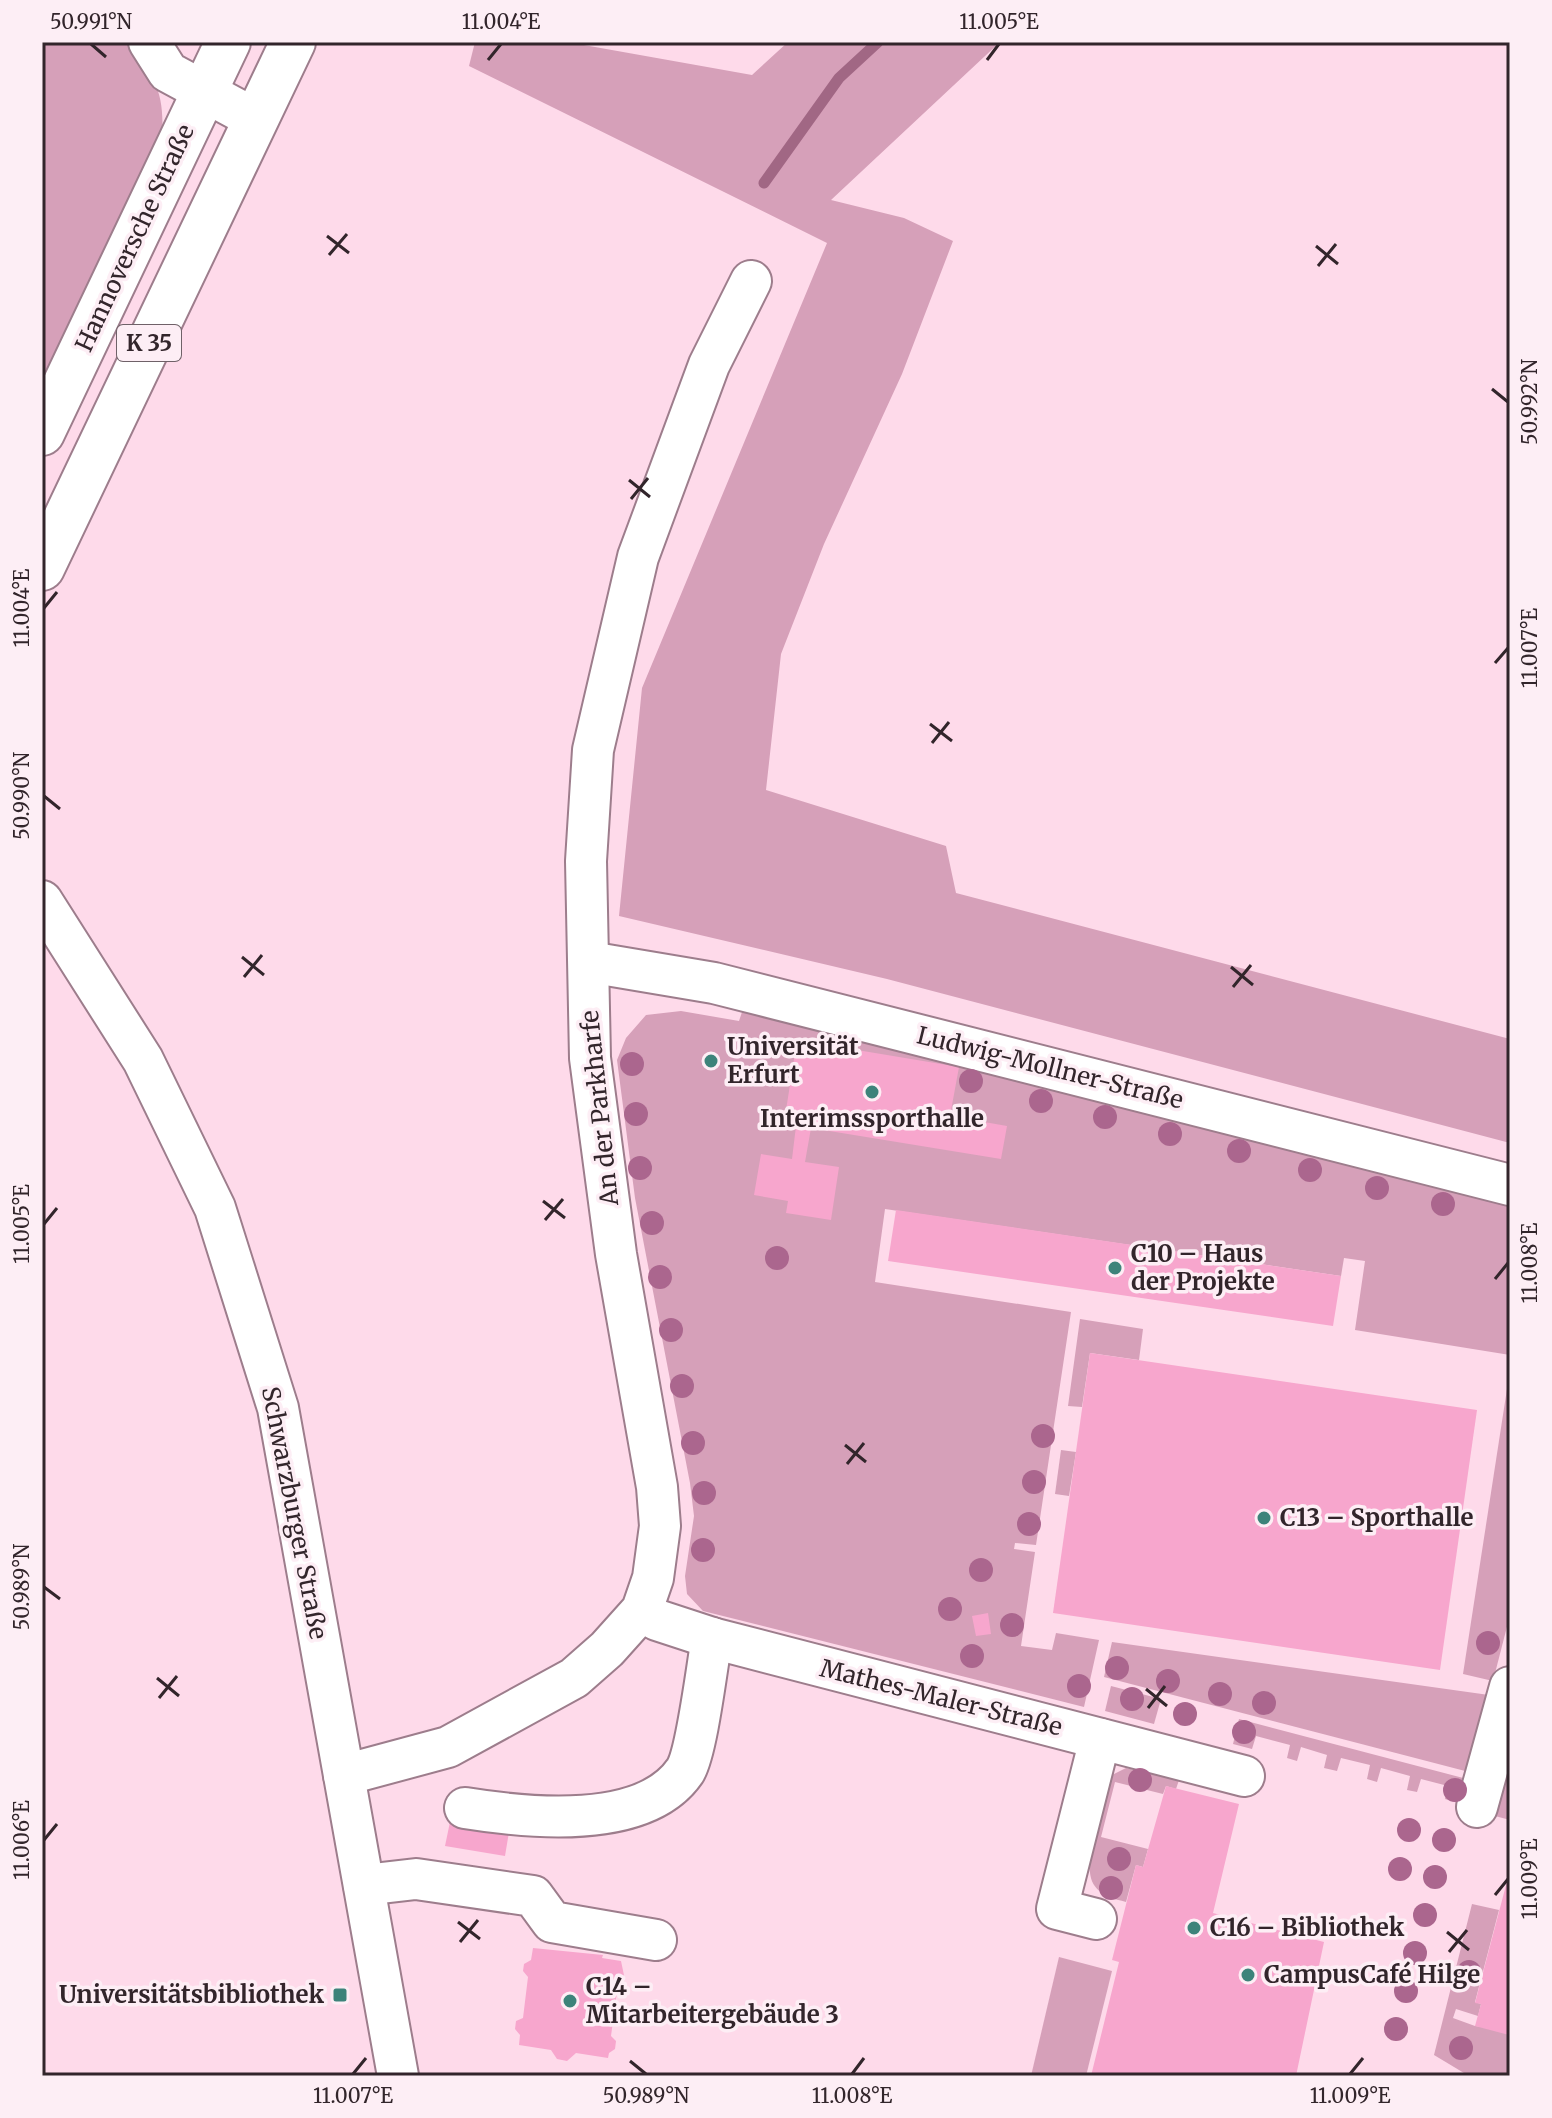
<svg xmlns="http://www.w3.org/2000/svg" width="1552" height="2118" viewBox="0 0 1552 2118" font-family="Merriweather,serif">
<style>
.green{fill:#d6a0b9}
.lines{fill:none;stroke-linecap:round;stroke-linejoin:round}
.stream{stroke:#a16784;stroke-width:11}
.building{fill:#f7a6cd}
.minor-casing{stroke:#9d7d8c;stroke-width:44}
.highway-casing{stroke:#9d7d8c;stroke-width:48}
.minor{stroke:#fff;stroke-width:40}
.highway{stroke:#fff;stroke-width:44}
.tree{fill:#ab668e}
.ticks{fill:none;stroke:#32252b;stroke-width:3}
.poi-dot{fill:#3d837a;stroke:#fdeef5;stroke-width:3}
.labels{text-anchor:middle;stroke-width:7;stroke-linejoin:round;paint-order:stroke}
.shield{fill:#fdeef5;stroke:#6f6168;stroke-width:2}
.shield-label{font-size:22px;font-weight:bold;fill:#32252b}
.street-label{font-size:24px;fill:#32252b;stroke:#fdeef5}
.poi-label{font-size:24px;font-weight:bold;fill:#32252b;stroke:#fdeef5;text-anchor:start}
.neatline{fill:none;stroke:#32252b;stroke-width:3}
.ticks-label{font-size:20px;text-anchor:middle;fill:#32252b}
</style>
<rect width="100%" height="100%" fill="#fedaea"/>
<!-- green -->
<g class="green">
<path d="M 42,42 L 131,42 C 154,79 165,91 162,137 L 42,387 Z"/>
<path d="M 475,42 L 567,42 L 752,75 L 788,42 L 1000,42 L 831,200 L 904,218 L 953,241 L 902,374 L 824,544 L 781,654 L 766,790 L 946,846 L 956,893 L 1510,1039 L 1510,1143 L 887,979 L 619,916 L 642,688 L 827,243 L 469,66 Z"/>
<path d="M 743,1009 L 1510,1203 L 1510,1355 L 1355,1330 L 1365,1261 L 1344,1258 L 1341,1276 L 885,1209 L 875,1282 L 1071,1312 L 1036,1545 L 1015,1543 L 1014,1549 L 1035,1552 L 1021,1646 L 1052,1650 L 1056,1633 L 1099,1640 L 1084,1707 L 703,1611 L 687,1594 L 685,1576 L 694,1516 L 690,1483 L 635,1198 L 617,1060 L 626,1038 L 646,1015 L 681,1011 L 739,1021 Z"/>
<path d="M 1080,1319 L 1143,1329 L 1139,1360 L 1090,1353 L 1082,1407 L 1068,1406 Z"/>
<path d="M 1509,1376 L 1510,1615 L 1493,1681 L 1463,1674 Z"/>
<path d="M 1061,1450 L 1076,1452 L 1069,1496 L 1055,1494 Z"/>
<path d="M 1112,1642 L 1489,1695 L 1469,1772 L 1104,1677 Z"/>
<path d="M 1111,1686 L 1161,1699 L 1154,1724 L 1105,1711 Z"/>
<path d="M 1239,1719 L 1467,1779 L 1461,1804 L 1445,1799 L 1448,1786 L 1421,1779 L 1417,1792 L 1407,1790 L 1410,1776 L 1381,1768 L 1377,1782 L 1367,1779 L 1370,1765 L 1341,1758 L 1337,1771 L 1324,1768 L 1327,1755 L 1301,1747 L 1297,1761 L 1287,1758 L 1290,1745 L 1256,1736 L 1252,1749 L 1233,1744 Z"/>
<path d="M 1510,1756 L 1510,1820 L 1495,1816 Z"/>
<path d="M 1126,1768 L 1179,1780 L 1176,1789 L 1166,1786 L 1163,1794 L 1115,1782 L 1101,1837 L 1148,1849 L 1143,1867 L 1136,1865 L 1126,1902 C 1115,1899 1101,1896 1094,1885 C 1080,1864 1103,1801 1110,1776 Z"/>
<path d="M 1472,1904 L 1499,1910 L 1475,2002 L 1481,2004 L 1478,2016 L 1456,2009 L 1453,2018 L 1475,2026 L 1510,2030 L 1510,2076 L 1469,2076 L 1434,2055 Z"/>
<path d="M 1059,1957 L 1112,1971 L 1086,2076 L 1031,2076 Z"/>
</g>
<g class="lines">
<!-- stream -->
<path class="stream" d="M 764,183 L 839,78 L 878,42"/>
</g>
<!-- building -->
<g class="building">
<path d="M 797,1040 L 959,1067 L 950,1116 L 1007,1126 L 1001,1159 L 811,1128 L 805,1162 L 839,1167 L 831,1220 L 786,1213 L 788,1201 L 754,1195 L 761,1154 L 792,1159 L 796,1126 L 784,1123 Z"/>
<path d="M 896,1210 L 1341,1276 L 1333,1326 L 888,1261 Z"/>
<path d="M 1090,1353 L 1477,1410 L 1440,1670 L 1053,1613 Z"/>
<path d="M 988,1613 L 991,1634 L 976,1636 L 972,1616 Z"/>
<path d="M 1166,1786 L 1239,1804 L 1213,1913 L 1324,1942 L 1296,2076 L 1091,2076 L 1119,1962 L 1112,1960 L 1136,1865 L 1143,1867 Z"/>
<path d="M 450,1822 L 509,1832 L 505,1856 L 445,1846 Z"/>
<path d="M 1510,1870 L 1510,2030 L 1509,2035 L 1475,2026 L 1481,2004 L 1475,2003 Z"/>
<path d="M 533,1948 L 603,1955 L 602,1958 L 621,1961 L 625,1980 L 618,1984 L 611,2036 L 616,2041 L 615,2049 L 609,2053 L 608,2058 L 576,2053 L 567,2061 L 557,2059 L 551,2050 L 519,2045 L 520,2035 L 515,2029 L 516,2021 L 523,2018 L 528,1977 L 523,1971 L 524,1964 L 531,1960 Z"/>
</g>
<g class="lines">
<defs>
<g id="minor">
<path d="M 149,42 L 168,72 L 255,119"/>
<path d="M 42,901 L 143,1060 L 215,1208 L 278,1408 L 398,2076"/>
<path d="M 589,962 L 714,983 L 1510,1185"/>
<path d="M 642,1610 L 657,1620 L 712,1638 L 1244,1776"/>
<path d="M 344,1775 L 448,1747 L 574,1678 L 607,1649 L 642,1610 L 653,1578 L 660,1526 L 657,1487 L 616,1254 L 590,1058 L 586,861 L 593,750 L 638,557 L 709,365 L 751,281"/>
<path d="M 1477,1807 L 1510,1687"/>
<path d="M 465,1808 C 527,1818 644,1831 685,1771 C 697,1752 707,1665 712,1638"/>
<path d="M 364,1885 L 416,1879 L 533,1896 L 552,1922 L 656,1940"/>
<path d="M 1096,1919 L 1057,1909 L 1100,1739"/>
</g>
<g id="highway">
<path d="M 42,433 L 228,42"/>
<path d="M 42,568 L 293,42"/>
</g>
</defs>
<!-- minor casing -->
<use href="#minor" class="minor-casing"/>
<!-- highway casing -->
<use href="#highway" class="highway-casing"/>
<!-- minor -->
<use href="#minor" class="minor"/>
<!-- highway -->
<use href="#highway" class="highway"/>
</g>
<!-- trees -->
<g class="tree">
<circle cx="632" cy="1064" r="12"/>
<circle cx="971" cy="1081" r="12"/>
<circle cx="1041" cy="1101" r="12"/>
<circle cx="636" cy="1114" r="12"/>
<circle cx="1105" cy="1117" r="12"/>
<circle cx="1170" cy="1134" r="12"/>
<circle cx="1239" cy="1151" r="12"/>
<circle cx="640" cy="1168" r="12"/>
<circle cx="1310" cy="1170" r="12"/>
<circle cx="1377" cy="1188" r="12"/>
<circle cx="1443" cy="1204" r="12"/>
<circle cx="652" cy="1223" r="12"/>
<circle cx="777" cy="1258" r="12"/>
<circle cx="660" cy="1277" r="12"/>
<circle cx="671" cy="1330" r="12"/>
<circle cx="682" cy="1386" r="12"/>
<circle cx="1043" cy="1436" r="12"/>
<circle cx="693" cy="1443" r="12"/>
<circle cx="1034" cy="1482" r="12"/>
<circle cx="704" cy="1493" r="12"/>
<circle cx="1029" cy="1524" r="12"/>
<circle cx="703" cy="1550" r="12"/>
<circle cx="981" cy="1570" r="12"/>
<circle cx="950" cy="1609" r="12"/>
<circle cx="1012" cy="1625" r="12"/>
<circle cx="1488" cy="1643" r="12"/>
<circle cx="972" cy="1656" r="12"/>
<circle cx="1117" cy="1668" r="12"/>
<circle cx="1168" cy="1681" r="12"/>
<circle cx="1079" cy="1686" r="12"/>
<circle cx="1220" cy="1694" r="12"/>
<circle cx="1132" cy="1699" r="12"/>
<circle cx="1264" cy="1703" r="12"/>
<circle cx="1185" cy="1714" r="12"/>
<circle cx="1244" cy="1732" r="12"/>
<circle cx="1140" cy="1780" r="12"/>
<circle cx="1455" cy="1790" r="12"/>
<circle cx="1409" cy="1830" r="12"/>
<circle cx="1444" cy="1840" r="12"/>
<circle cx="1119" cy="1859" r="12"/>
<circle cx="1400" cy="1869" r="12"/>
<circle cx="1435" cy="1877" r="12"/>
<circle cx="1111" cy="1888" r="12"/>
<circle cx="1425" cy="1915" r="12"/>
<circle cx="1415" cy="1953" r="12"/>
<circle cx="1469" cy="1972" r="12"/>
<circle cx="1406" cy="1991" r="12"/>
<circle cx="1396" cy="2029" r="12"/>
<circle cx="1461" cy="2048" r="12"/>
</g>
<!-- ticks -->
<path class="ticks" d="M 91,44 L 106,57M 488,60 L 501,44M 987,60 L 999,44M 327,236 L 349,253M 1316,246 L 1338,264M 329,255 L 347,234M 1318,266 L 1336,244M 1492,389 L 1508,402M 629,480 L 650,497M 631,499 L 648,478M 44,608 L 57,592M 1495,663 L 1508,648M 930,724 L 952,741M 932,743 L 949,722M 44,796 L 60,809M 242,957 L 264,975M 1231,967 L 1253,985M 244,977 L 262,955M 1233,987 L 1251,965M 543,1201 L 565,1218M 545,1220 L 563,1199M 44,1224 L 57,1208M 1495,1279 L 1508,1263M 845,1445 L 866,1462M 847,1464 L 864,1443M 44,1587 L 60,1599M 157,1678 L 179,1696M 1146,1689 L 1167,1706M 159,1698 L 177,1676M 1148,1708 L 1165,1686M 44,1840 L 57,1824M 1495,1895 L 1508,1879M 458,1922 L 480,1939M 1447,1932 L 1469,1950M 460,1942 L 478,1920M 1449,1952 L 1467,1930M 630,2061 L 646,2074M 353,2074 L 366,2058M 852,2074 L 864,2058M 1350,2074 L 1363,2058"/>
<!-- markers -->
<g class="poi-dot">
<circle cx="711" cy="1061" r="8"/>
<circle cx="872" cy="1092" r="8"/>
<circle cx="1115" cy="1268" r="8"/>
<circle cx="1264" cy="1518" r="8"/>
<circle cx="1194" cy="1928" r="8"/>
<circle cx="1248" cy="1975" r="8"/>
<rect x="332" y="1987" width="16" height="16" rx="4"/>
<circle cx="570" cy="2001" r="8"/>
</g>
<g class="labels">
<!-- shield labels -->
<rect class="shield" x="117" y="325" width="64" height="36" rx="6"/>
<g class="shield-label">
<text x="149" y="351">K 35</text>
</g>
<!-- street labels -->
<g class="street-label">
<text transform="translate(135 238) rotate(-65)" y="8">Hannoversche Straße</text>
<text transform="translate(1050 1068) rotate(14)" y="8">Ludwig-Mollner-Straße</text>
<text transform="translate(600 1108) rotate(-96)" y="8">An der Parkharfe</text>
<text transform="translate(294 1513) rotate(79)" y="8">Schwarzburger Straße</text>
<text transform="translate(941 1698) rotate(14)" y="8">Mathes-Maler-Straße</text>
</g>
<!-- poi labels -->
<g class="poi-label">
<text x="727" y="1055">Universität<tspan x="727" dy="28">Erfurt</tspan></text>
<text x="872" y="1127" text-anchor="middle">Interimssporthalle</text>
<text x="1131" y="1262">C10 – Haus<tspan x="1131" dy="28">der Projekte</tspan></text>
<text x="1280" y="1526">C13 – Sporthalle</text>
<text x="1210" y="1936">C16 – Bibliothek</text>
<text x="1264" y="1983">CampusCafé Hilge</text>
<text x="586" y="1995">C14 –<tspan x="586" dy="28">Mitarbeitergebäude 3</tspan></text>
<text x="324" y="2003" text-anchor="end">Universitätsbibliothek</text>
</g>
</g>
<!-- border -->
<rect width="1552" height="2118" fill="none" stroke="#fdeef5" stroke-width="88"/>
<rect x="44" y="44" width="1464" height="2030" class="neatline"/>
<g class="ticks-label">
<text x="91" y="29">50.991°N</text>
<text x="501" y="29">11.004°E</text>
<text x="999" y="29">11.005°E</text>
<text transform="translate(1530 402) rotate(-90)" y="7">50.992°N</text>
<text transform="translate(22 608) rotate(-90)" y="7">11.004°E</text>
<text transform="translate(1530 648) rotate(-90)" y="7">11.007°E</text>
<text transform="translate(22 796) rotate(-90)" y="7">50.990°N</text>
<text transform="translate(22 1224) rotate(-90)" y="7">11.005°E</text>
<text transform="translate(1530 1263) rotate(-90)" y="7">11.008°E</text>
<text transform="translate(22 1587) rotate(-90)" y="7">50.989°N</text>
<text transform="translate(22 1840) rotate(-90)" y="7">11.006°E</text>
<text transform="translate(1530 1879) rotate(-90)" y="7">11.009°E</text>
<text x="353" y="2103">11.007°E</text>
<text x="646" y="2103">50.989°N</text>
<text x="852" y="2103">11.008°E</text>
<text x="1350" y="2103">11.009°E</text>
</g>
</svg>
